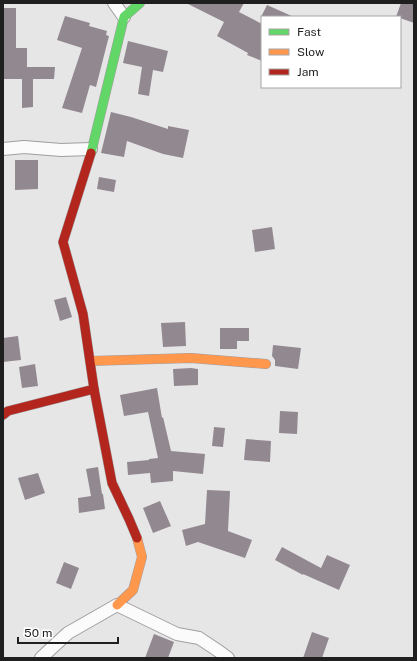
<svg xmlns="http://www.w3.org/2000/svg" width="417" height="661" viewBox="0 0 417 661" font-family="'Public Sans',sans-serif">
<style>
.building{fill:#928990}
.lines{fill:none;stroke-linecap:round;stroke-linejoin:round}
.street-casing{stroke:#a09ea0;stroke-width:14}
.fast-casing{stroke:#a09ea0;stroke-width:10}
.slow-casing{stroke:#a09ea0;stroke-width:10}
.jam-casing{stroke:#a09ea0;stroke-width:10}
.street{stroke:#fbfbfb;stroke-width:12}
.fast{stroke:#63d668;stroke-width:9}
.slow{stroke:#ff974d;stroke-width:9}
.jam{stroke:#b3261e;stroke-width:9}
</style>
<rect width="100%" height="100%" fill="#e7e6e7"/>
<!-- building -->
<g class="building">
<path d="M 186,3 L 244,3 L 239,12 L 262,24 L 262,61 L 247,55 L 248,53 L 217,36 L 224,22 Z"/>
<path d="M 401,3 L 414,3 L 414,23 L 400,18 L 400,17 L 396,17 Z"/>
<path d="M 267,5 L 294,17 L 261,17 Z"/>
<path d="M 3,8 L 16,8 L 16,48 L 27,48 L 27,67 L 55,67 L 54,79 L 33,79 L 33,107 L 22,108 L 22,79 L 4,79 Z"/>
<path d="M 65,16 L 90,23 L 89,26 L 107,31 L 106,35 L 109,36 L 96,87 L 90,85 L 82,113 L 62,108 L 82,48 L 57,40 Z"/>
<path d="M 128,41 L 168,51 L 163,72 L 153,70 L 149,96 L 138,94 L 142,67 L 123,63 Z"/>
<path d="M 111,112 L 131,117 L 168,129 L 168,126 L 189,130 L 183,158 L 163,154 L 127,141 L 124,157 L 101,153 Z"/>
<path d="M 15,160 L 38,160 L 38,189 L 15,190 Z"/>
<path d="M 99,177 L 116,180 L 114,192 L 97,189 Z"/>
<path d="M 272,227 L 275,249 L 255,252 L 252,230 Z"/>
<path d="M 66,297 L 72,317 L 60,321 L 54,300 Z"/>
<path d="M 185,322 L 186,346 L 163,347 L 161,323 Z"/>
<path d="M 220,328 L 249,328 L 249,341 L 237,341 L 237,349 L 220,349 Z"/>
<path d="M 18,336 L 21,360 L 3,362 L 3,338 Z"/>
<path d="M 273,345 L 301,348 L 298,369 L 275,366 L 275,360 L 272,356 Z"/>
<path d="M 35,364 L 38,386 L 22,388 L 19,367 Z"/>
<path d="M 191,368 L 198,369 L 198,385 L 174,386 L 173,369 Z"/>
<path d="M 157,388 L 162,418 L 163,417 L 171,451 L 205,454 L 203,474 L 173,471 L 173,481 L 151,483 L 150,473 L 128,475 L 127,462 L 149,460 L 149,459 L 158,458 L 148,412 L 124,416 L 120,395 Z"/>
<path d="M 280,411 L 298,412 L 297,434 L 279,433 Z"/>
<path d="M 214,427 L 225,428 L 223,447 L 212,446 Z"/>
<path d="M 246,439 L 271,441 L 270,462 L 244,460 Z"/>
<path d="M 98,467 L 102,494 L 103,494 L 105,509 L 79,513 L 78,498 L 91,496 L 86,469 Z"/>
<path d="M 38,473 L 45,493 L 25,500 L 18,478 Z"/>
<path d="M 207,490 L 230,491 L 228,531 L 252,540 L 245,558 L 198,542 L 186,546 L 182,530 L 205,524 Z"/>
<path d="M 160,501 L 171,526 L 153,533 L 143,508 Z"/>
<path d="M 282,547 L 321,568 L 327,555 L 350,565 L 339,590 L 303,574 L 303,575 L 275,560 Z"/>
<path d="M 64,562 L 79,568 L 71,589 L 56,583 Z"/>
<path d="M 312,632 L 329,638 L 322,658 L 303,658 Z"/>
<path d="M 154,634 L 174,642 L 168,658 L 145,658 Z"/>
</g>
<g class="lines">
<defs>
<g id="street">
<path d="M 114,3 L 124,17"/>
<path d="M 3,149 L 24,147 L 61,150 L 91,149"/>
<path d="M 41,658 L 68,633 L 117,605 L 177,634 L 199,638 L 220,652 L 228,658"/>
</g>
<path id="fast" d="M 91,153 L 124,17 L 140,3"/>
<g id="slow">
<path d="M 90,361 L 191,358 L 266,364"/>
<path d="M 117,605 L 133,590 L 142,557 L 137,538"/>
</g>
<g id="jam">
<path d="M 94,389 L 112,483 L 129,519 L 137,538"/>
<path d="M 3,415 L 8,411 L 94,389 L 83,314 L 63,242 L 91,153"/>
</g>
</defs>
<!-- street casing -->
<use href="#street" class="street-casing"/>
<!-- fast casing -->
<use href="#fast" class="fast-casing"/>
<!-- slow casing -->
<use href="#slow" class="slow-casing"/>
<!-- jam casing -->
<use href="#jam" class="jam-casing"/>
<!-- street -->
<use href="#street" class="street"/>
<!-- fast -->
<use href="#fast" class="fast"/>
<!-- slow -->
<use href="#slow" class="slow"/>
<!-- jam -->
<use href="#jam" class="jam"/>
</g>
<!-- border -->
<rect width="417" height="661" fill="none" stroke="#201f20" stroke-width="8"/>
<!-- legend -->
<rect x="261" y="16" width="140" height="72" fill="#ffffff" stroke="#a6a5a6"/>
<rect x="269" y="29" width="20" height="6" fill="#63d668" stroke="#a6a5a6"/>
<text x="297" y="36" font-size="12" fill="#201f20">Fast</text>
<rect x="269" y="49" width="20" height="6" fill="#ff974d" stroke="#a6a5a6"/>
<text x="297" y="56" font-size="12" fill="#201f20">Slow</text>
<rect x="269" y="69" width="20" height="6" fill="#b3261e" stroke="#a6a5a6"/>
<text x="297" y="76" font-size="12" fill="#201f20">Jam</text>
<!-- scale -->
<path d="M18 637v6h100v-6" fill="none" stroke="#201f20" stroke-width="2"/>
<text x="24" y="637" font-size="12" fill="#201f20" stroke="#ffffff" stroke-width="3" paint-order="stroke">50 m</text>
</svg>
